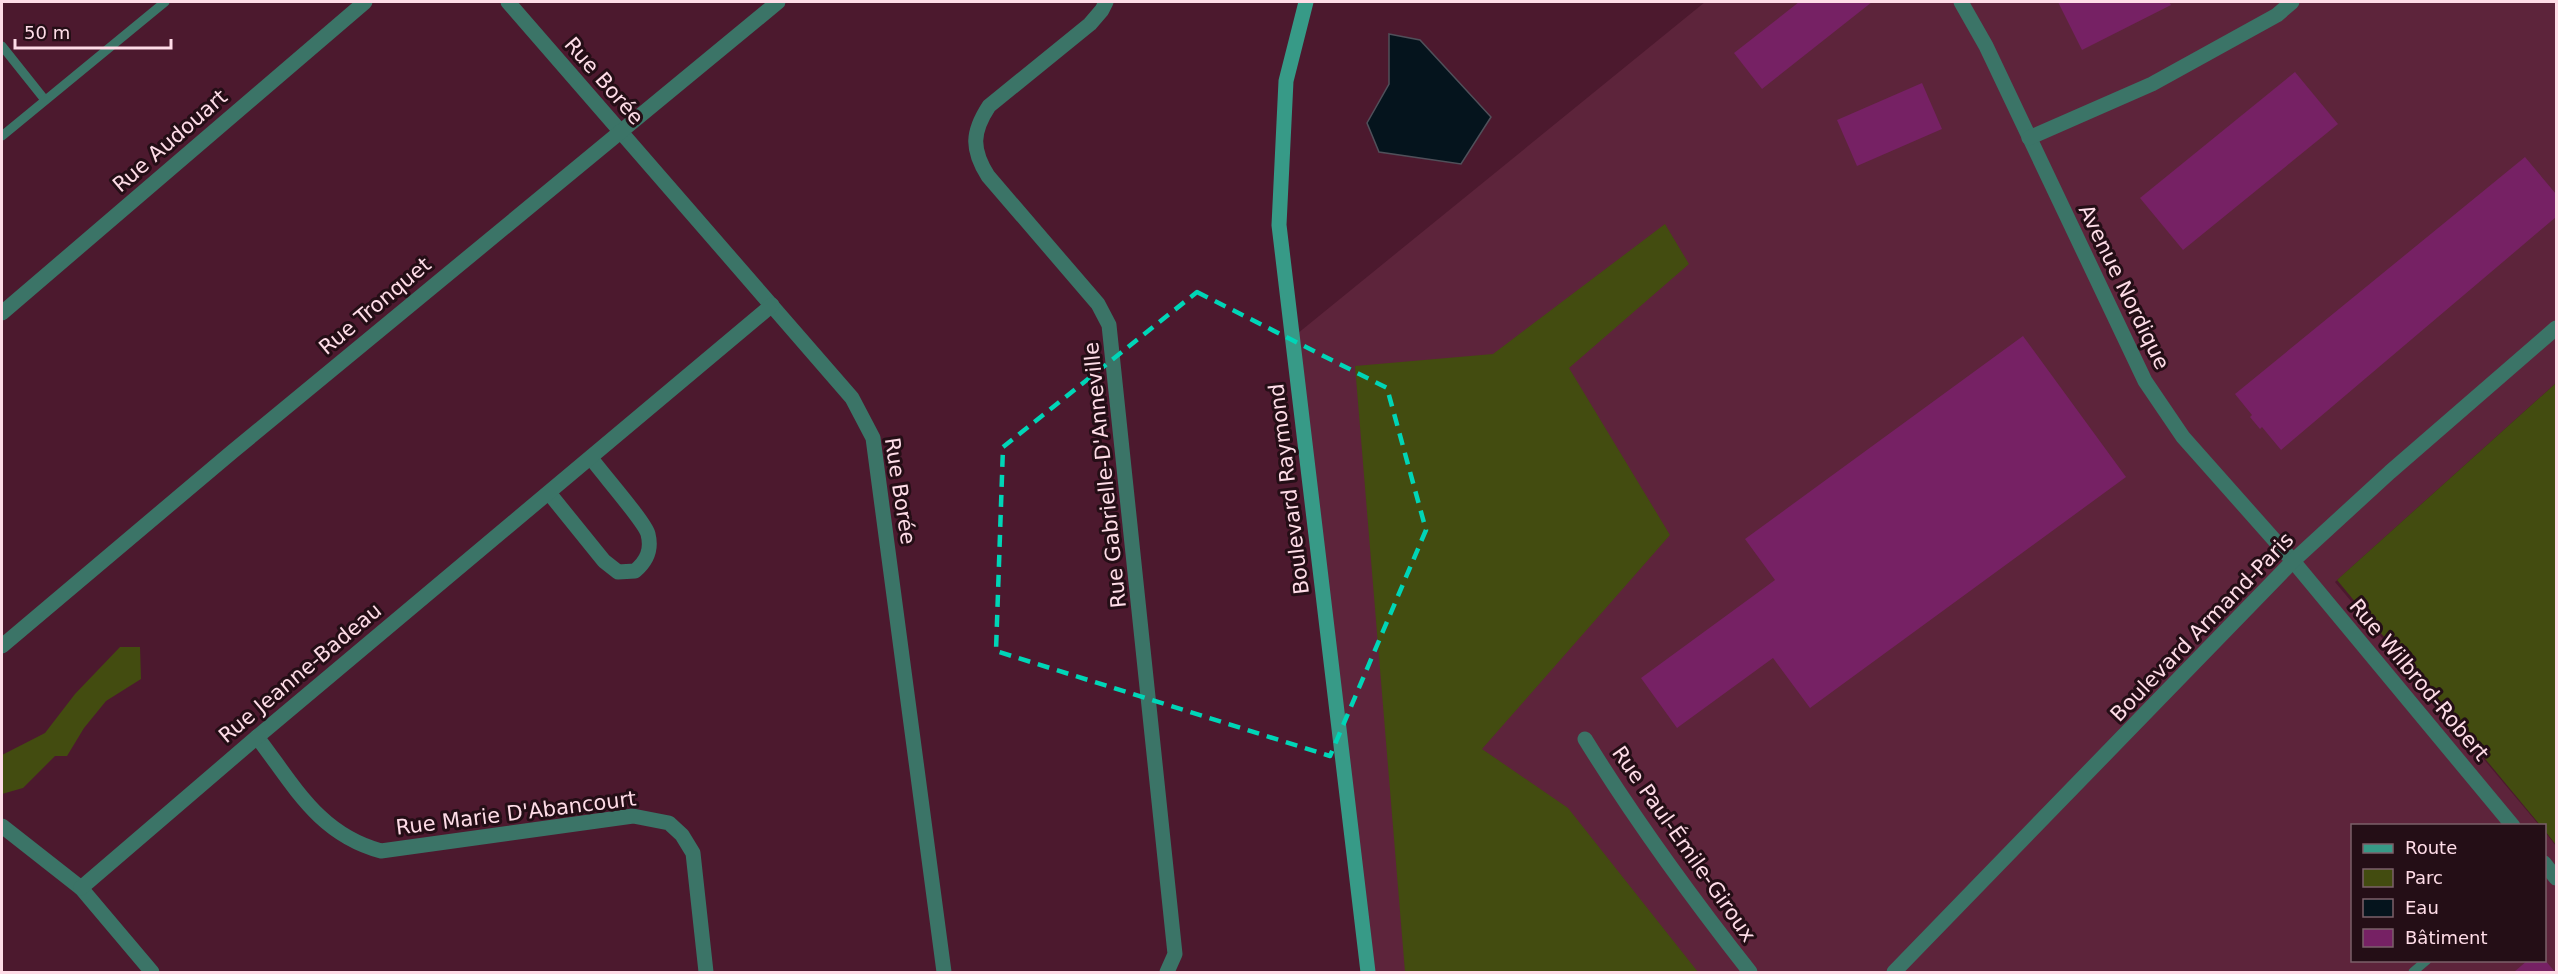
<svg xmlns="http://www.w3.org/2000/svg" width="2558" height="974" viewBox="0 0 2558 974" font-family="'DejaVu Sans',sans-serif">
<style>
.built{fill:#5d243b}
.green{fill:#434c10}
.water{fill:#05141d;stroke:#50505a;stroke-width:1.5}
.building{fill:#762164}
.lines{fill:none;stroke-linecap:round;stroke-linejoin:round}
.lane{stroke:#3b7467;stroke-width:9}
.street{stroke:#3b7467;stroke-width:15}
.secondary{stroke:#379a87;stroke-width:15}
.marked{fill:none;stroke:#00d5b7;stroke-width:4.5;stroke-dasharray:12 8;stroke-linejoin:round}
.labels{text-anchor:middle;stroke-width:6;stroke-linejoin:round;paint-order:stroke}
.street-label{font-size:21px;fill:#fedce7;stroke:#240e16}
</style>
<rect width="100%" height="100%" fill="#4c192e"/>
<!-- built -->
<path class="built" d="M 1705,2 L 2556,2 L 2556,383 L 2335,582 L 2539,825 L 2352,826 L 2352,960 L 2544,960 L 2545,832 L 2556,846 L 2556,972 L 1368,972 L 1292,338 Z"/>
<!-- green -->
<g class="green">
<path d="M 1665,224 L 1689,264 L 1569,368 L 1670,535 L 1482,749 L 1568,808 L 1698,972 L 1405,972 L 1355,366 L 1493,354 Z"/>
<path d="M 2556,383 L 2556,845 L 2545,831 L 2544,826 L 2540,825 L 2337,580 Z"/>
<path d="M 120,647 L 140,647 L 141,679 L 106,701 L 84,728 L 67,756 L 55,756 L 23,788 L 2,794 L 2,755 L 45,733 L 75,694 Z"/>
</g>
<!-- water -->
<path class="water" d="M 1389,34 L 1420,40 L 1491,117 L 1461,164 L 1379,152 L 1367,123 L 1389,84 Z"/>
<!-- building -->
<g class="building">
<path d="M 1799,2 L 1872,2 L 1762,89 L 1734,53 Z"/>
<path d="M 2058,2 L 2169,2 L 2171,5 L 2082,50 Z"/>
<path d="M 2295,72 L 2338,124 L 2183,250 L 2140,198 Z"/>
<path d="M 1922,83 L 1942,129 L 1857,166 L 1837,120 Z"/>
<path d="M 2525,157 L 2556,194 L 2556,217 L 2281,450 L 2262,427 L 2260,429 L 2250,417 L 2252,415 L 2235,394 Z"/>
<path d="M 2023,336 L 2126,477 L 1810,708 L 1773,658 L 1677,728 L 1641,678 L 1775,580 L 1745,539 Z"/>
<path d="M 2528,960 L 2545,960 L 2555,972 L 2514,972 Z"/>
</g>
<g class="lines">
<!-- lane -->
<g class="lane">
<path d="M 2,46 L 45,100"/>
<path d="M 2,136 L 165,2"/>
<path d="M 2413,972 L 2427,960"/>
</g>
<!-- street -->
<g class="street">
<path d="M 508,2 L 852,398 L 873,438 L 944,972"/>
<path d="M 1106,2 L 1102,10 L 1090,24 L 989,106 C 972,132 971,149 988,176 L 1098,304 L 1109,325 L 1175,954 L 1167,972"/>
<path d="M 1961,2 L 1986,46 L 2145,381 L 2183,437 L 2293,561 L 2513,826"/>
<path d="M 2029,138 L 2152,84 L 2277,15 L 2292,2"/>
<path d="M 2,313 L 365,2"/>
<path d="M 549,493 L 604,561 L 618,572 L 635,571 C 647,561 652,550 648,534 C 645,522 601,472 591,458"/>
<path d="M 2,646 L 232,452 L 778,2"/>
<path d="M 257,737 C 294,785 318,834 381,851 L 633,816 L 669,823 L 682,835 L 693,853 L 706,972"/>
<path d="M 1585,739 C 1635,820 1691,897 1750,972"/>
<path d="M 2,826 L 81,888 L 152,972"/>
<path d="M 2544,863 L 2556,878"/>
<path d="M 81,888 L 257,737 L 772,305"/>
<path d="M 1894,972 L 2293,561 L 2390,472 L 2556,328"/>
</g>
<!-- secondary -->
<path class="secondary" d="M 1306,2 L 1286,81 L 1279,225 L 1368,972"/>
</g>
<!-- marked area -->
<path class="marked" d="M 1197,292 L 1387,388 L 1426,530 L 1330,756 L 996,651 L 1003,447 Z"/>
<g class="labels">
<!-- street labels -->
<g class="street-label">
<text transform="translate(604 81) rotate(49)" y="7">Rue Borée</text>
<text transform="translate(170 141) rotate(-41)" y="7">Rue Audouart</text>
<text transform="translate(2124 287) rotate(64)" y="7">Avenue Nordique</text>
<text transform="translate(375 306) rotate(-40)" y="7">Rue Tronquet</text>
<text transform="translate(1105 475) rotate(-96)" y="7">Rue Gabrielle-D'Anneville</text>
<text transform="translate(1289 489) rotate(-97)" y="7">Boulevard Raymond</text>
<text transform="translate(900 491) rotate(81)" y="7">Rue Borée</text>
<text transform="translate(2202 627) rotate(-46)" y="7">Boulevard Armand-Paris</text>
<text transform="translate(300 673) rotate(-40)" y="7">Rue Jeanne-Badeau</text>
<text transform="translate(2419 680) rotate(50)" y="7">Rue Wilbrod-Robert</text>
<text transform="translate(516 813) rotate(-7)" y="7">Rue Marie D'Abancourt</text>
<text transform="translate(1684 844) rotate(55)" y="7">Rue Paul-Émile-Giroux</text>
</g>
</g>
<!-- border -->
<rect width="2558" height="974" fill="none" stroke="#fedce7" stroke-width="6"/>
<!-- legend -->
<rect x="2351" y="824" width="195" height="138" fill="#240e16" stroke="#7b606a" stroke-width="1.5"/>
<rect x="2363" y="844" width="30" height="9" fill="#379a87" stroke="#7b606a" stroke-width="1.5"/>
<text x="2405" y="854" font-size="18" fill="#fedce7">Route</text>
<rect x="2363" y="869" width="30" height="18" fill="#434c10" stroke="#7b606a" stroke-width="1.5"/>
<text x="2405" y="884" font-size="18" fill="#fedce7">Parc</text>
<rect x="2363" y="899" width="30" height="18" fill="#05141d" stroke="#7b606a" stroke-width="1.5"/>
<text x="2405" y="914" font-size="18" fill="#fedce7">Eau</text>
<rect x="2363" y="929" width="30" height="18" fill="#762164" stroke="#7b606a" stroke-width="1.5"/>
<text x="2405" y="944" font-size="18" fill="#fedce7">Bâtiment</text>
<!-- scale -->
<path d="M15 39v9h156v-9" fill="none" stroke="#fedce7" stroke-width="3"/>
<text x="24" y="39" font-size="18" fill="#fedce7" stroke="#240e16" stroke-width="4.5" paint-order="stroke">50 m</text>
</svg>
